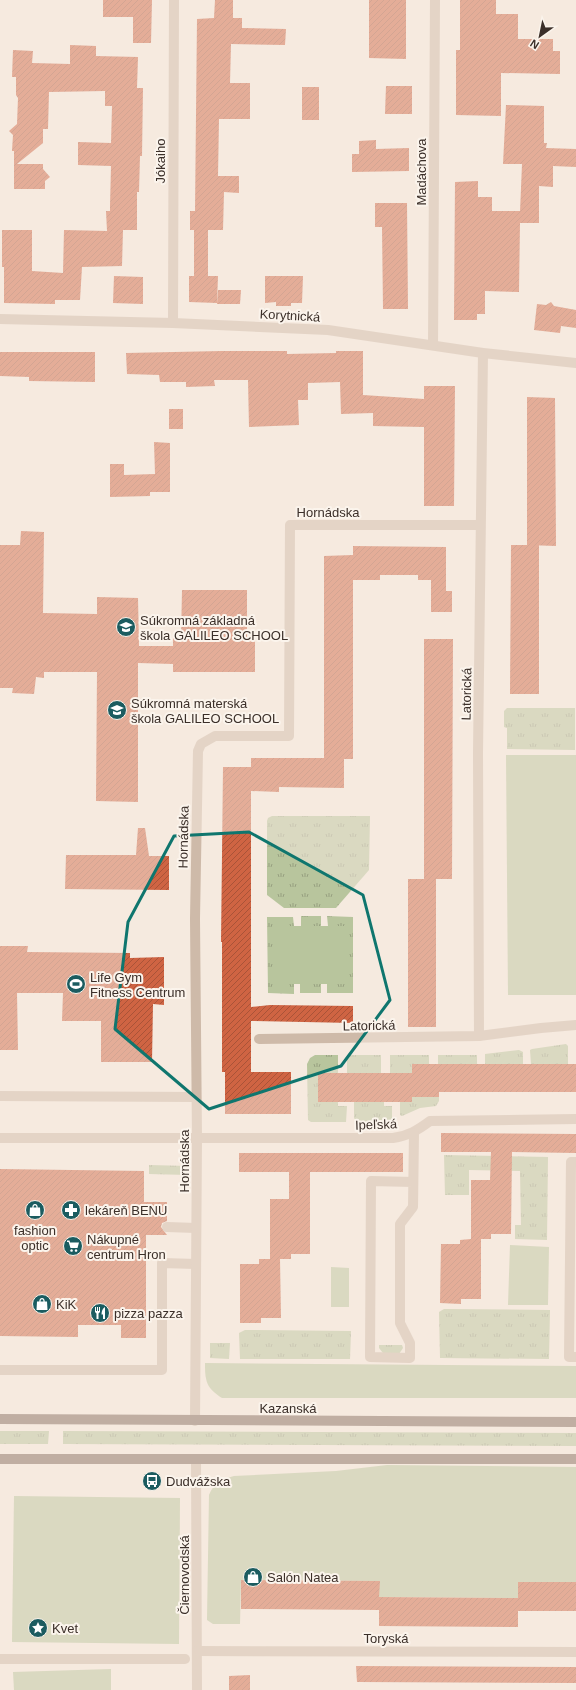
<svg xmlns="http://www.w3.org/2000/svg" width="576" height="1690" viewBox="0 0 576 1690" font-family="Arial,sans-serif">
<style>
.grass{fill:url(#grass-tufts)}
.park{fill:#b8c59d}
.building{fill:url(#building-hatch)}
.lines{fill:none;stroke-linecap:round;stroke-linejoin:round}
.minor{stroke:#cebaa9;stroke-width:10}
.major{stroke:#7e665a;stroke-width:10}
.marked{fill:none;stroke:#0f766e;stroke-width:3;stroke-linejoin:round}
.labels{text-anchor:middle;stroke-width:4;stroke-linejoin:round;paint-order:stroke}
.street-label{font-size:13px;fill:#3b2f29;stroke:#fbf4ec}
.poi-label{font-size:13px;fill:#3b2f29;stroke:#fbf4ec;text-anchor:start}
</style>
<defs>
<pattern id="grass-tufts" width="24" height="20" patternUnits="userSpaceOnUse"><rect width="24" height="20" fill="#b8c59d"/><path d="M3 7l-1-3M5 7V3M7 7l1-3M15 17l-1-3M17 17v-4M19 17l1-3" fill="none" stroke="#97a080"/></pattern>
<pattern id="building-hatch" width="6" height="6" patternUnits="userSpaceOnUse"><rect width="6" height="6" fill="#cf6443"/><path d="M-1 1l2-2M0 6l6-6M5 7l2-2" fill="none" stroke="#a95338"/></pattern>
</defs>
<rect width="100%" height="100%" fill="#f5eadf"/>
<!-- grass -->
<g class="grass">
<path d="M 507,708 L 575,708 L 575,750 L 507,749 L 507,728 L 504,727 L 504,711 Z"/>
<path d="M 272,816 L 370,816 L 369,870 L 336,908 L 284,908 L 267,895 L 267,821 L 268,818 Z"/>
<rect x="301" y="916" width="20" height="10"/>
<path d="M 327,916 L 353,917 L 353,993 L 327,993 L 327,984 L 346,983 L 345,926 L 328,926 Z"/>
<path d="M 267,917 L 293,917 L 294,926 L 273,926 L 273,984 L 294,984 L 294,994 L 268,993 Z"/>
<rect x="300" y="984" width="21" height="9"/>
<path d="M 566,1044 L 568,1046 L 568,1064 L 531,1064 L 530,1050 L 532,1049 Z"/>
<path d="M 519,1050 L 523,1052 L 523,1064 L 485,1064 L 485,1054 Z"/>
<path d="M 315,1055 L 338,1055 L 338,1073 L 318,1073 L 338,1102 L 338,1106 L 347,1106 L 346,1122 L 311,1122 L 308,1120 L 307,1064 L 310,1058 Z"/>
<rect x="347" y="1055" width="34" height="18"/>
<path d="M 390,1055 L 429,1055 L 429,1064 L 412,1064 L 412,1073 L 390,1073 Z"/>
<rect x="438" y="1055" width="39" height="9"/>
<path d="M 412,1092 L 432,1097 L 439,1097 L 439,1101 L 436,1106 L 420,1108 L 402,1116 L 400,1115 L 400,1102 Z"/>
<path d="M 354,1101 L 384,1101 L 384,1106 L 392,1106 L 392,1119 L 390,1122 L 357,1122 L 354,1118 Z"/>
<path d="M 444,1155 L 548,1157 L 547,1240 L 515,1239 L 515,1225 L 521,1225 L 520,1171 L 469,1170 L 469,1195 L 445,1195 Z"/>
<path d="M 149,1165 L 188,1166 L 188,1175 L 149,1174 Z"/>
<path d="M 444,1309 L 550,1310 L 549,1359 L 440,1358 L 439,1312 Z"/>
<path d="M 245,1330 L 351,1331 L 350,1359 L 240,1359 L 239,1333 Z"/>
<path d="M 210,1343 L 230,1343 L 229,1359 L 210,1358 Z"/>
<path d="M 379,1345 L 402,1345 L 403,1348 L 399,1354 L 383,1353 L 379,1348 Z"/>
<path d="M 0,1431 L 49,1431 L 48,1444 L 0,1444 Z"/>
<path d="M 63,1431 L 576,1433 L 576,1446 L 63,1444 Z"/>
</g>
<!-- park -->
<g class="park">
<path d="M 506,755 L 576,755 L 576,995 L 508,995 Z"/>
<rect x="273" y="926" width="73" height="58"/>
<path d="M 510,1245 L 549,1247 L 548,1305 L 508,1305 Z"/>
<path d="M 331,1267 L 349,1268 L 349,1307 L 331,1307 Z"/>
<path d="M 205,1363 L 576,1366 L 576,1398 L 222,1398 C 206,1388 205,1381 205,1363 Z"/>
<path d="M 387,1465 L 576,1467 L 576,1582 L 518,1582 L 518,1598 L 379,1597 L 379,1581 L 241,1580 L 240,1624 L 213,1624 L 207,1620 L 209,1495 C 215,1482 220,1480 234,1476 L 336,1471 Z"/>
<path d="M 14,1496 L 180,1498 L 179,1644 L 12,1642 Z"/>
<path d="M 111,1669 L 111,1690 L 14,1690 L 13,1672 Z"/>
</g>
<!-- building -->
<g class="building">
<path d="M 103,0 L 152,0 L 151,43 L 133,43 L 133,17 L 103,17 Z"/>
<path d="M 215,0 L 233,0 L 233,18 L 242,18 L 242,28 L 286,29 L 285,45 L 231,44 L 230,83 L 250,83 L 250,119 L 219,119 L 218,176 L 239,176 L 239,193 L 224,192 L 223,230 L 208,230 L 208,276 L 218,276 L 217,303 L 189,302 L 189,276 L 194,276 L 194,230 L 190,230 L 190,211 L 195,211 L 197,19 L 214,18 Z"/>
<path d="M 369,0 L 406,0 L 406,59 L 369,58 Z"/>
<path d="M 460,0 L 496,0 L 496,14 L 518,14 L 518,39 L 553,39 L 553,51 L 560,51 L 560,74 L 501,73 L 501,116 L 456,115 L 456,50 L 460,50 Z"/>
<path d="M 70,45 L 96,46 L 96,56 L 138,57 L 137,88 L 143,88 L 142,156 L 140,156 L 139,192 L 137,192 L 137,230 L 123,230 L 122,266 L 82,267 L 80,300 L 55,300 L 55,304 L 4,303 L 4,267 L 2,267 L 2,230 L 32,230 L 32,271 L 63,273 L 64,230 L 107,231 L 106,211 L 110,211 L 110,206 L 111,166 L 78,165 L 78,142 L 111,143 L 112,106 L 105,106 L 105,91 L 49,92 L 48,129 L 43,129 L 43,143 L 17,164 L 43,164 L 43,169 L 50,177 L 45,181 L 45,189 L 14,189 L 14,151 L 12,151 L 13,135 L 9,131 L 17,124 L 18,98 L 16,95 L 16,77 L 12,77 L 13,50 L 33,51 L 32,63 L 70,64 Z"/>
<path d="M 386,86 L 412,86 L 412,114 L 385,114 Z"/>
<rect x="302" y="87" width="17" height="33"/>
<path d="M 506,105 L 544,106 L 544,143 L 547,143 L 546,148 L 576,149 L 576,167 L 553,166 L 553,187 L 539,186 L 539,223 L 520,223 L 519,292 L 485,291 L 485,314 L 477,314 L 477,320 L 454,320 L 455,182 L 478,181 L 478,197 L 492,197 L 492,211 L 520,211 L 520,212 L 522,164 L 503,164 Z"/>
<path d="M 376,140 L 376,149 L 409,148 L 409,171 L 352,172 L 352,154 L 359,154 L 359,141 Z"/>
<path d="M 375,203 L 407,203 L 408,309 L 383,309 L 382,227 L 375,227 Z"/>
<path d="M 114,276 L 143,277 L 143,304 L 113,303 Z"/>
<path d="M 265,276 L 303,276 L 302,303 L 291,303 L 291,306 L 276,306 L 276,302 L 265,303 Z"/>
<path d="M 218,290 L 241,290 L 240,304 L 217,304 Z"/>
<path d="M 551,302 L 554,306 L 576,310 L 576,328 L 561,326 L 560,333 L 534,330 L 537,304 L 546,305 Z"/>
<path d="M 222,351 L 287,351 L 287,354 L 336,353 L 336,351 L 363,351 L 363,395 L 424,399 L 424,386 L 455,386 L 454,506 L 424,506 L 424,427 L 373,426 L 373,413 L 341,414 L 340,382 L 308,383 L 308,400 L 298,400 L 299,425 L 249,427 L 248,380 L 214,380 L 215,386 L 186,387 L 186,382 L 160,382 L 159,375 L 127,374 L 126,353 Z"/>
<path d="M 0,352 L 95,352 L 95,382 L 29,381 L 29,377 L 0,376 Z"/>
<path d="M 527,397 L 555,398 L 556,546 L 527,545 Z"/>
<rect x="169" y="409" width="14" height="20"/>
<path d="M 154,442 L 170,443 L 170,492 L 150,492 L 150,496 L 110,497 L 110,464 L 124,464 L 124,475 L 155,474 Z"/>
<path d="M 21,531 L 44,532 L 43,613 L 97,614 L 97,597 L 138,598 L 139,646 L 173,646 L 173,637 L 181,638 L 182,590 L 247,590 L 247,638 L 255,638 L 255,672 L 173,672 L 173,664 L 138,663 L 138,802 L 96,801 L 97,672 L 44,672 L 44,678 L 36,677 L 34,694 L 12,693 L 13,688 L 0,688 L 0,545 L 20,545 Z"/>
<path d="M 511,545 L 539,545 L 539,694 L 510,694 Z"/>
<path d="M 353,546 L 446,547 L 446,591 L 452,591 L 452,612 L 431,612 L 431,580 L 418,580 L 418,575 L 380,575 L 380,580 L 353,580 L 353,759 L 344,759 L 344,788 L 279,787 L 279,792 L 251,791 L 251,1007 L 270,1005 L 353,1006 L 353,1023 L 251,1021 L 251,1072 L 291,1072 L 291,1114 L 225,1114 L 225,1072 L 222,1072 L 222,942 L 221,942 L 223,767 L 251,767 L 251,758 L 324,758 L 324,556 L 353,555 Z"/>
<path d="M 424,639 L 453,639 L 452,879 L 424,879 Z"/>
<path d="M 138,828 L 145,828 L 149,856 L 169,856 L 169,890 L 65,889 L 66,855 L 136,855 Z"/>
<rect x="408" y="879" width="28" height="148"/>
<path d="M 0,946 L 28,946 L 27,952 L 130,953 L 130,958 L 164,957 L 164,1005 L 153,1004 L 152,1062 L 101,1062 L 101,1021 L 62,1021 L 63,993 L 17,993 L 18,1050 L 0,1050 Z"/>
<path d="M 412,1064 L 576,1064 L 576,1092 L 439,1092 L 439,1097 L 412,1097 L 412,1102 L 318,1102 L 318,1073 L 412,1073 Z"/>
<path d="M 441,1133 L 576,1134 L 576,1153 L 512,1152 L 511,1234 L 491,1234 L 491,1239 L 478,1239 L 481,1239 L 481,1299 L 461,1299 L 461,1304 L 440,1303 L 441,1244 L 460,1244 L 460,1240 L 471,1239 L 471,1180 L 490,1180 L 491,1152 L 441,1152 Z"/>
<path d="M 239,1153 L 403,1153 L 403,1172 L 310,1172 L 310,1254 L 291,1254 L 291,1259 L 280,1259 L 281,1318 L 261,1318 L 261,1323 L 240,1323 L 240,1264 L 259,1264 L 259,1259 L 270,1259 L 270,1199 L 289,1199 L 289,1172 L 239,1172 Z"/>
<path d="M 0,1169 L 144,1171 L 144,1202 L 167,1202 L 167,1221 L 162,1223 L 161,1227 L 167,1235 L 146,1235 L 146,1338 L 121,1338 L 121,1325 L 78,1325 L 78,1337 L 0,1336 Z"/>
<path d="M 241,1580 L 380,1581 L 379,1597 L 518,1598 L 518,1627 L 379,1626 L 379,1607 L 379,1610 L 241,1609 Z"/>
<rect x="518" y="1582" width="58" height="29"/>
<path d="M 356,1666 L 576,1667 L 576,1683 L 357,1682 Z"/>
<path d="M 250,1675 L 250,1690 L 229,1690 L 229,1676 Z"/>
</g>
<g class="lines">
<!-- minor -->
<g class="minor">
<path d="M 0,319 L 173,323 L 328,330 L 483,353 L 576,363"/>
<path d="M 173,323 L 174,0"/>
<path d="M 433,345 L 435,0"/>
<path d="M 479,1036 L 478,753 L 483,353"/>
<path d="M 259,1039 L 479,1036 L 541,1028 L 576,1025"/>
<path d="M 0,1096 L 196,1097"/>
<path d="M 0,1138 L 393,1138 C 408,1136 418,1130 430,1121 L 576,1119"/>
<path d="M 576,1162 L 571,1162 L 569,1357 L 576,1357"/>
<path d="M 413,1182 L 371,1181 L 370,1357 L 410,1358 L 410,1343 L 400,1323 L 400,1224 L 413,1207 L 414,1133"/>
<path d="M 167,1227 L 196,1228"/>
<path d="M 0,1370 L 162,1370 L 162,1263 L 196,1264"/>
<path d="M 195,1421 L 197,1138 L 195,919 L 198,751 L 201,744 L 215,736 L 289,736 L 290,525 L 480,525"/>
<path d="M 196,1459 L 197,1690"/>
<path d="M 197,1651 L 576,1652"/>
<path d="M 0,1659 L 185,1659"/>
</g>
<!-- major -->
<g class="major">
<path d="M 0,1419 L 576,1422"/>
<path d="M 0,1459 L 576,1459"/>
</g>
</g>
<!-- marked area -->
<path d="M0 0H576V1690H0ZM 249,832 L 363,895 L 390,1000 L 341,1066 L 209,1109 L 115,1029 L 128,922 L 174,836 Z" fill="#f5eadf" fill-opacity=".55" fill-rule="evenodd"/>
<path class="marked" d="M 249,832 L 363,895 L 390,1000 L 341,1066 L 209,1109 L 115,1029 L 128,922 L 174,836 Z"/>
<!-- icons -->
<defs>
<symbol id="school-disc" viewBox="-11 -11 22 22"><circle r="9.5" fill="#1b5c60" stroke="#fbf4ec"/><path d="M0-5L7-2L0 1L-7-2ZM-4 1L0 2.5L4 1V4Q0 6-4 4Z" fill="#fff"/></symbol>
<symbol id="stadium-disc" viewBox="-11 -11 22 22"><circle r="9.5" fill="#1b5c60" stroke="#fbf4ec"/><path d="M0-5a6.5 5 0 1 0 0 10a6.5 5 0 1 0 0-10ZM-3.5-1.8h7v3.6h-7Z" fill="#fff"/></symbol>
<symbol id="shop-disc" viewBox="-11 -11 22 22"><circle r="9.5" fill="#1b5c60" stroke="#fbf4ec"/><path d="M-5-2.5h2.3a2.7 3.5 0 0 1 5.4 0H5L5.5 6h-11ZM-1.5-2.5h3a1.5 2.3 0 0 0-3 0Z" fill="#fff"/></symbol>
<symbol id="pharmacy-disc" viewBox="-11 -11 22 22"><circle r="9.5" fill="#1b5c60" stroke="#fbf4ec"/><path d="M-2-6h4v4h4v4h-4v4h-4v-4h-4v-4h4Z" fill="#fff"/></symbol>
<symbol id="supermarket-disc" viewBox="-11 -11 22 22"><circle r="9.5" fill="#1b5c60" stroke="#fbf4ec"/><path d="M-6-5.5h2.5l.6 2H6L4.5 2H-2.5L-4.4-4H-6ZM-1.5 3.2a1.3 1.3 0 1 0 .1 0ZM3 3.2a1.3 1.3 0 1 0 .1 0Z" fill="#fff"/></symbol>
<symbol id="restaurant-disc" viewBox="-11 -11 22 22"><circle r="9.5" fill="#1b5c60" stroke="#fbf4ec"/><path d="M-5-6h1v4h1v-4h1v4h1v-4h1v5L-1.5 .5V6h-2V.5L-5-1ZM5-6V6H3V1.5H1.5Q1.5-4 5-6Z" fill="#fff"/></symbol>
<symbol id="bus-disc" viewBox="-11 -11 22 22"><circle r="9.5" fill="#1b5c60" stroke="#fbf4ec"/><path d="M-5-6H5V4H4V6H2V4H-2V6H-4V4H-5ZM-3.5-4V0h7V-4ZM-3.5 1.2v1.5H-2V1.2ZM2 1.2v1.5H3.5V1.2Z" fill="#fff"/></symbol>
<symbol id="sight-disc" viewBox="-11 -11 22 22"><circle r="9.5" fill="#1b5c60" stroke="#fbf4ec"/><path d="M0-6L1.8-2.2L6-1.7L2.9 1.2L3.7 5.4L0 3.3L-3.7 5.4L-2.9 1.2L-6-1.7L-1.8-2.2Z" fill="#fff"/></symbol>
</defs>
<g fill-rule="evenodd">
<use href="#school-disc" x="115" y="616" width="22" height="22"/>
<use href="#school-disc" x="106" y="699" width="22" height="22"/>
<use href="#stadium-disc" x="65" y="973" width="22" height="22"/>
<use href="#shop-disc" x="24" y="1199" width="22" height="22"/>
<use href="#pharmacy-disc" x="60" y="1199" width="22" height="22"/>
<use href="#supermarket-disc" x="62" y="1235" width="22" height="22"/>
<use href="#shop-disc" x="31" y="1293" width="22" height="22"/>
<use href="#restaurant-disc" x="89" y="1302" width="22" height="22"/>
<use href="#bus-disc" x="141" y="1470" width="22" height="22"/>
<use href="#shop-disc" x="242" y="1566" width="22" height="22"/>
<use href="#sight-disc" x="27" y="1617" width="22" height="22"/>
</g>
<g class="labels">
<!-- street labels -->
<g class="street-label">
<text transform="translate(160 161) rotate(-90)" y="5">Jókaiho</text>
<text transform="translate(421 172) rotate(-90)" y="5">Madáchova</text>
<text transform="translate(290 315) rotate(3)" y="5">Korytnická</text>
<text x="328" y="517">Hornádska</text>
<text transform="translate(466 694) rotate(-89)" y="5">Latorická</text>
<text transform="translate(183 837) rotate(-89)" y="5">Hornádska</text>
<text transform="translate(369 1025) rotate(-1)" y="5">Latorická</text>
<text transform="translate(376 1124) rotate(-2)" y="5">Ipeľská</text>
<text transform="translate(184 1161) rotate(-90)" y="5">Hornádska</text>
<text x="288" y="1413">Kazanská</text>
<text transform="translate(184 1575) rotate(-90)" y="5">Čiernovodská</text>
<text x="386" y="1643">Toryská</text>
</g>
<!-- poi labels -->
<g class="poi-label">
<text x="140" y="625">Súkromná základná<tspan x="140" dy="15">škola GALILEO SCHOOL</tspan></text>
<text x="131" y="708">Súkromná materská<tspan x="131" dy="15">škola GALILEO SCHOOL</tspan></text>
<text x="90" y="982">Life Gym<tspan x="90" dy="15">Fitness Centrum</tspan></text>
<text x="85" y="1215">lekáreň BENU</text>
<text x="35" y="1235" text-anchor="middle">fashion<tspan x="35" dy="15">optic</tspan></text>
<text x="87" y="1244">Nákupné<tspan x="87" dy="15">centrum Hron</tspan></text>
<text x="56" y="1309">KiK</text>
<text x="114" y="1318">pizza pazza</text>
<text x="166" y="1486">Dudvážska</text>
<text x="267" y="1582">Salón Natea</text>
<text x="52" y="1633">Kvet</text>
</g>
</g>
<!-- north arrow -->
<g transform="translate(540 36) rotate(213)" stroke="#fbf4ec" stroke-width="3" paint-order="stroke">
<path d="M0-3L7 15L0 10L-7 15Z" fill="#3b2f29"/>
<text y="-6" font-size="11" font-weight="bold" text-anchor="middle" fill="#3b2f29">N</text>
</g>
</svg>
